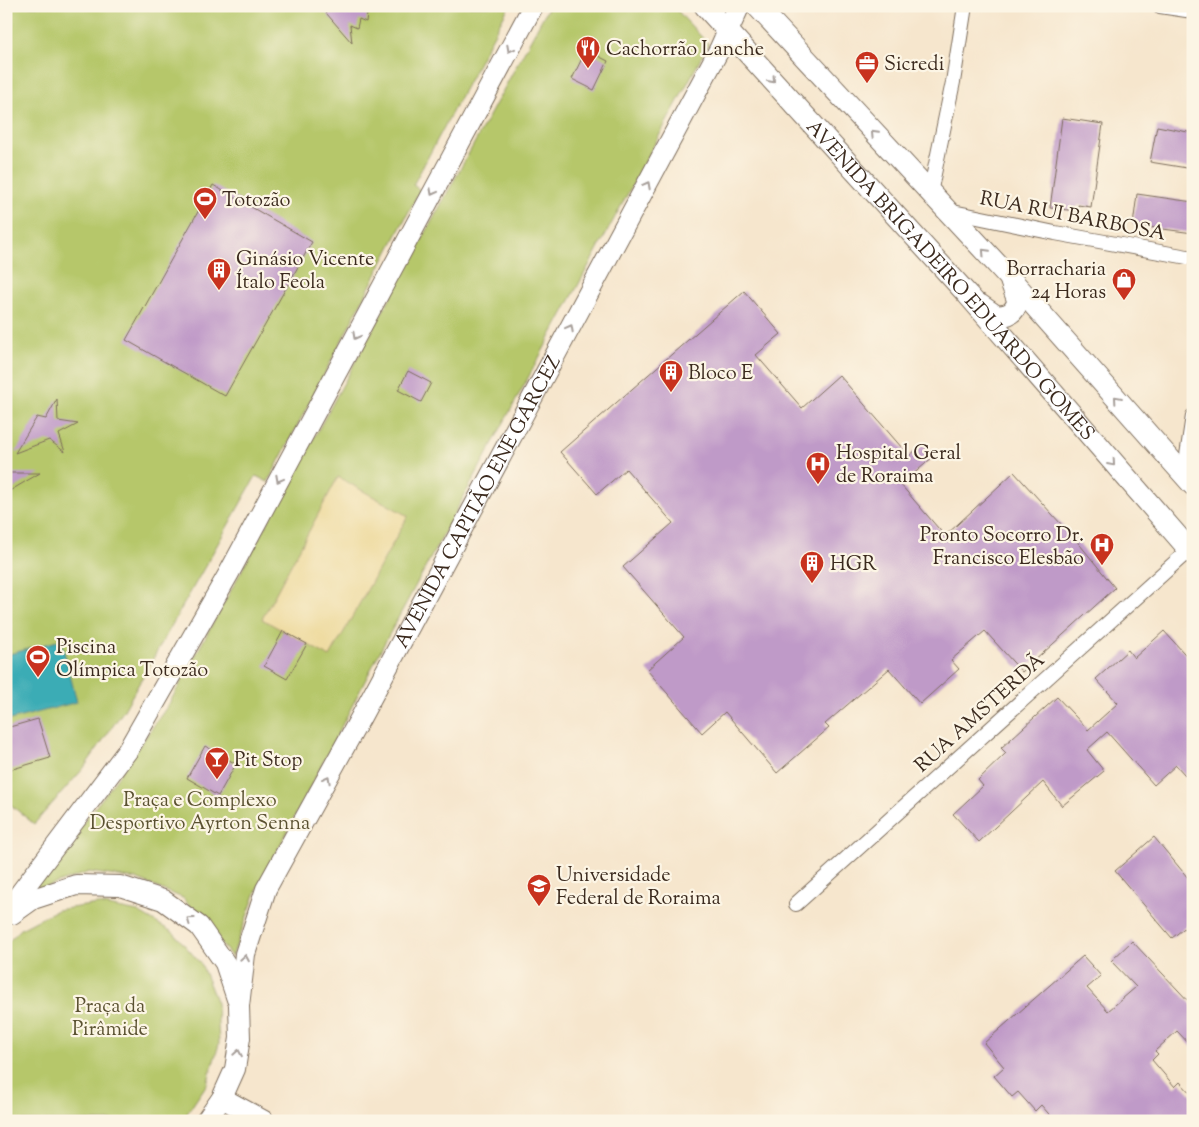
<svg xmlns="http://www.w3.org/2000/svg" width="1199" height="1127" viewBox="0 0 1199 1127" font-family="'Sorts Mill Goudy',serif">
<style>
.green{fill:#b6c76a;stroke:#787844}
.sand{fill:#eeda9e;stroke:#94825e}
.water{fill:#3bacb5;stroke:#3b6b6a}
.building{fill:#bf9ac8}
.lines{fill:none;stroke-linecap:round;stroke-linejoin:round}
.street-casing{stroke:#7c6c5b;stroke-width:16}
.secondary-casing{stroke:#7c6c5b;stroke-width:22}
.primary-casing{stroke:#7c6c5b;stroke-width:23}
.street{stroke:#fff;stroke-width:14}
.secondary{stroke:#fff;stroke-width:20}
.primary{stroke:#fff;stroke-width:21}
.oneway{stroke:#a79f9a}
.labels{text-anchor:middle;stroke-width:4.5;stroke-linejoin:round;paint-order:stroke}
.poi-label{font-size:20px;fill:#3b2a1e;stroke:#fcf5e5;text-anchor:start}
.street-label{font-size:20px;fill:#3b2a1e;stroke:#fcf5e5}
.park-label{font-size:20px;fill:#5a5131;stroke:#fcf5e5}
</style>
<rect width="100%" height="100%" fill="#fcf5e5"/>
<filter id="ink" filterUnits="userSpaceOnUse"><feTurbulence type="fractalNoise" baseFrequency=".02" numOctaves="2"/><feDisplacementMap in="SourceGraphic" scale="10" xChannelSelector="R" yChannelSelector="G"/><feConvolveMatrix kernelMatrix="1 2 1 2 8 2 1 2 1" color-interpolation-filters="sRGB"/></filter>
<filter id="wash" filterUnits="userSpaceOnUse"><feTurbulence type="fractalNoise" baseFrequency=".0096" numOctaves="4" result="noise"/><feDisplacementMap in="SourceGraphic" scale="20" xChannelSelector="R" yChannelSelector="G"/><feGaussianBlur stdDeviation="1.12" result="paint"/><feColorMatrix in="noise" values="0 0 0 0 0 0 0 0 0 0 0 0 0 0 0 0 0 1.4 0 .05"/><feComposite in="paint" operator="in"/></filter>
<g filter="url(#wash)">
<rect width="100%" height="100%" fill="#f6e6cd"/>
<!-- green -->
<g class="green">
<path d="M 6,6 L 509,6 L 413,185 L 420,190 L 268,482 L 256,476 L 124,710 L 83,769 L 34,824 L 6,801 Z"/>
<path d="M 549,6 L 673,6 L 708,44 L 699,62 L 384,644 L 256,892 L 232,957 L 183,898 L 136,879 L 89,872 L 28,893 L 104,796 L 169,704 Z"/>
<path d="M 98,904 L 138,912 L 174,933 L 201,964 L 217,1003 L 219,1044 L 207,1084 L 184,1118 L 179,1121 L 13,1121 L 6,1115 L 6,944 L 21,929 L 57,910 Z"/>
</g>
<!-- sand -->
<path class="sand" d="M 338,477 L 408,516 L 330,657 L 262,619 Z"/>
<!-- water -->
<path class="water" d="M 61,640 L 77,702 L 6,721 L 6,655 Z"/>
<g id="blocks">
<!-- building -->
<g class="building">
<path d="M 320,6 L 368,6 L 366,22 L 359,19 L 357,28 L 350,25 L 352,43 Z"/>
<path d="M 586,50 L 608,61 L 594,90 L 572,79 Z"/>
<path d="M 1062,118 L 1103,124 L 1091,207 L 1078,205 L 1077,211 L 1050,208 Z"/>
<path d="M 1157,126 L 1193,133 L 1193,169 L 1150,162 Z"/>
<path d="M 213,185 L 312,242 L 225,396 L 126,340 Z"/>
<path d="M 1137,194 L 1193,202 L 1193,233 L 1133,225 Z"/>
<path d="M 744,291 L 781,334 L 756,355 L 802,408 L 839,375 L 909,456 L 923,444 L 934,456 L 901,485 L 945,536 L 1014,472 L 1080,545 L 1115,588 L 1022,672 L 985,631 L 951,660 L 959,669 L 920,704 L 889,669 L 825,724 L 829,728 L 777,773 L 725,712 L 702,733 L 647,670 L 684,637 L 623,567 L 673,523 L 626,469 L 597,494 L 560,452 Z"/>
<path d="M 408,371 L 431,383 L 421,402 L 398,390 Z"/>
<path d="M 57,399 L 58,421 L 78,424 L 59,434 L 65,452 L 49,440 L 15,453 L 37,417 L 46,419 Z"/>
<path d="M 6,473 L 40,473 L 6,493 Z"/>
<path d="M 283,631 L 307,644 L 287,679 L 264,666 Z"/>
<path d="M 1164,631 L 1193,663 L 1193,784 L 1176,765 L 1154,785 L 1107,732 L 1087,750 L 1104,771 L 1062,806 L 1043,782 L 979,842 L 953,814 L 983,786 L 978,780 L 1006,753 L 1001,748 L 1057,697 L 1088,730 L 1118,703 L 1096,679 L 1128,650 L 1134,658 Z"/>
<path d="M 38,719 L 50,758 L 6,771 L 6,728 Z"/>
<path d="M 205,746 L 236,764 L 218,796 L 187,778 Z"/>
<path d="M 1154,837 L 1193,884 L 1193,921 L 1172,938 L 1115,871 Z"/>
<path d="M 1132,941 L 1193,1006 L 1193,1048 L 1177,1031 L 1155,1051 L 1158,1054 L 1152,1060 L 1175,1087 L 1180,1082 L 1193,1096 L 1193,1121 L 1055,1121 L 1041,1105 L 1035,1111 L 1018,1092 L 1012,1097 L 994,1076 L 1004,1067 L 984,1043 L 1083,956 L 1101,976 L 1087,988 L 1108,1011 L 1136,987 L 1111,961 Z"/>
</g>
</g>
</g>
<g filter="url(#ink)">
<use href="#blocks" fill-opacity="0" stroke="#7c6c5b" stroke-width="1"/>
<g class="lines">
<defs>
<g id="street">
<path d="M 1160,6 L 1193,11"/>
<path d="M 930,193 L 953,82 L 965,6"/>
<path d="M 948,211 L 1055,233 L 1193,258"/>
<path d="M 1184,475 L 1193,416"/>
<path d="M 796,904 L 1189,550"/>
</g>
<g id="secondary">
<path d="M 6,912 L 128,750 L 229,573 L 533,6"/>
<path d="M 12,914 L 33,899 L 76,885 L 120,886 L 163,900 L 199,926 L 225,963 L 237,999"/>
<path d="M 222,1098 L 264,1121"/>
<path id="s1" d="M 206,1121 L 222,1098 L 235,1069 L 240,1038 L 239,1006 L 245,954 L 266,889 L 361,717 L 719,50 L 728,30"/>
</g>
<g id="primary">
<path id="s2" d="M 705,6 L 968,295 L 1193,554"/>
<path d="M 757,6 L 1008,276 L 1193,485"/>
<path d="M 728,30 L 739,6"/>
<path d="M 980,305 L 996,316 C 1009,316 1014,313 1018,301 L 1011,282"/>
</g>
</defs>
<!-- street casing -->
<use href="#street" class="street-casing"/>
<!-- secondary casing -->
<use href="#secondary" class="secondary-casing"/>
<!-- primary casing -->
<use href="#primary" class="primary-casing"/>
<!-- street -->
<use href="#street" class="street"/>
<!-- secondary -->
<use href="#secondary" class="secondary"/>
<!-- primary -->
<use href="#primary" class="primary"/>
</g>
<!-- one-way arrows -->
<defs><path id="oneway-chevron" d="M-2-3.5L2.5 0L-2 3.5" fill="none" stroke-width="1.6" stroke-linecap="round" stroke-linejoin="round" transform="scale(1.25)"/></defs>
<g class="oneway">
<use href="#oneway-chevron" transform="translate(510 49) rotate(118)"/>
<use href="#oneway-chevron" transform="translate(772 80) rotate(48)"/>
<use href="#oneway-chevron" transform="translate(874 133) rotate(-133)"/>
<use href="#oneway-chevron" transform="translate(647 185) rotate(-62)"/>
<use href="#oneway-chevron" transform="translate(433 192) rotate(118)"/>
<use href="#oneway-chevron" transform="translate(985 252) rotate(-133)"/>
<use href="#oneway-chevron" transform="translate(570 328) rotate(-62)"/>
<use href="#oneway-chevron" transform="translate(356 336) rotate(118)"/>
<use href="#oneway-chevron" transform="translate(1117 399) rotate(-131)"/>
<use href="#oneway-chevron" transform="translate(1112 463) rotate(49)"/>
<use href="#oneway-chevron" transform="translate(279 479) rotate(118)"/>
<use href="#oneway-chevron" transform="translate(327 779) rotate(-61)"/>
<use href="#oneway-chevron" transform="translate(190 920) rotate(-144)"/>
<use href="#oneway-chevron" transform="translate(245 958) rotate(-80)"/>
<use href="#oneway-chevron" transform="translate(238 1053) rotate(-80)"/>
</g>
</g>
<!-- icons -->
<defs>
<symbol id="restaurant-pin" viewBox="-11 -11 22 30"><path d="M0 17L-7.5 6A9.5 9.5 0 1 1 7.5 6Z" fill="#c8321e" stroke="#fcf5e5"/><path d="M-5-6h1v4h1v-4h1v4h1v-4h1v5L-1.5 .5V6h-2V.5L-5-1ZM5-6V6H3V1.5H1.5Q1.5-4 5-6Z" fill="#fff"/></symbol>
<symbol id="office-pin" viewBox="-11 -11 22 30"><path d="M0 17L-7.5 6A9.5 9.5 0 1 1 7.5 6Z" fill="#c8321e" stroke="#fcf5e5"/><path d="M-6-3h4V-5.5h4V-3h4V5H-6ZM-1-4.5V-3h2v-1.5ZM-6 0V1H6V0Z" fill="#fff"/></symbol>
<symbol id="stadium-pin" viewBox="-11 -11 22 30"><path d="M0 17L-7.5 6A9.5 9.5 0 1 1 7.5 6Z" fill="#c8321e" stroke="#fcf5e5"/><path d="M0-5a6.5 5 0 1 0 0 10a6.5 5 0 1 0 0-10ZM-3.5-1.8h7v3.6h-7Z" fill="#fff"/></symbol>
<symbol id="building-pin" viewBox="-11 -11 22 30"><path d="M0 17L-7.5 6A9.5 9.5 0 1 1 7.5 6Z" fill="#c8321e" stroke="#fcf5e5"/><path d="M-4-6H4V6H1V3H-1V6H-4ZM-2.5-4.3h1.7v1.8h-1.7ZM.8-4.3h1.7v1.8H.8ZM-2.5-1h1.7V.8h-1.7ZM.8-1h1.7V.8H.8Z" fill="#fff"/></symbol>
<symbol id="shop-pin" viewBox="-11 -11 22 30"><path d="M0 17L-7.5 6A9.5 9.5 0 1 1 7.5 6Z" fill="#c8321e" stroke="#fcf5e5"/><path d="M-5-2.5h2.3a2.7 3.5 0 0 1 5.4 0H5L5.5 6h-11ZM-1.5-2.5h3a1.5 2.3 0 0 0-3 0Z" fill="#fff"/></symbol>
<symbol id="hospital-pin" viewBox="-11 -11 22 30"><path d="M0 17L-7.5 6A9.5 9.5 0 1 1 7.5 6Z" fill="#c8321e" stroke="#fcf5e5"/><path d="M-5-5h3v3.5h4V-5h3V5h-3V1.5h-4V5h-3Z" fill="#fff"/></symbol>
<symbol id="bar-pin" viewBox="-11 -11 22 30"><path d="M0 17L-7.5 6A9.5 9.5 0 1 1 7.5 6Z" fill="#c8321e" stroke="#fcf5e5"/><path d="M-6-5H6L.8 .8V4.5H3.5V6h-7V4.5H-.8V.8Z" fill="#fff"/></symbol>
<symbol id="university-pin" viewBox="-11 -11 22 30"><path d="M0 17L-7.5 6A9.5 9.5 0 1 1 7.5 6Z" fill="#c8321e" stroke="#fcf5e5"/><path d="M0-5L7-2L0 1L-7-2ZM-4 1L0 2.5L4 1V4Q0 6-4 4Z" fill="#fff"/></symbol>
</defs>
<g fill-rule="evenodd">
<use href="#restaurant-pin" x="574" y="34" width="28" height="38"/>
<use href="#office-pin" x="853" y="49" width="28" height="38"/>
<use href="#stadium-pin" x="191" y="185" width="28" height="38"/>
<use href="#building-pin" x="205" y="256" width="28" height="38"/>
<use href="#shop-pin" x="1110" y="266" width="28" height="38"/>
<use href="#building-pin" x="657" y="358" width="28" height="38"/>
<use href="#hospital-pin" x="804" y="450" width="28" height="38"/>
<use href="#hospital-pin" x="1088" y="531" width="28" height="38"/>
<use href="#building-pin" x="798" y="549" width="28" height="38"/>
<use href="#stadium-pin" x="24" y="643" width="28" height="38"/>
<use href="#bar-pin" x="203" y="745" width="28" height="38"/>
<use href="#university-pin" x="525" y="872" width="28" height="38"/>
</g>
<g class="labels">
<!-- poi labels -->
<g class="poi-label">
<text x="606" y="55">Cachorrão Lanche</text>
<text x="884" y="70">Sicredi</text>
<text x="222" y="206">Totozão</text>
<text x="236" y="265">Ginásio Vicente<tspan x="236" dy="23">Ítalo Feola</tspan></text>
<text x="1106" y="275" text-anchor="end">Borracharia<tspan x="1106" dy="23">24 Horas</tspan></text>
<text x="688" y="379">Bloco E</text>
<text x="836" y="459">Hospital Geral<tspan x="836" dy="23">de Roraima</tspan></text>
<text x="1084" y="541" text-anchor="end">Pronto Socorro Dr.<tspan x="1084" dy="23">Francisco Elesbão</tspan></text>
<text x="830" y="570">HGR</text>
<text x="56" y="653">Piscina<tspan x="56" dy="23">Olímpica Totozão</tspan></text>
<text x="234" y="766">Pit Stop</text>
<text x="556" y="881">Universidade<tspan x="556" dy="23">Federal de Roraima</tspan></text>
</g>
<!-- street labels -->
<g class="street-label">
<text transform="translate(1073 215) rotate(11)" y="7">RUA RUI BARBOSA</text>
<text dy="7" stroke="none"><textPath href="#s2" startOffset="368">AVENIDA BRIGADEIRO EDUARDO GOMES</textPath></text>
<text dy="7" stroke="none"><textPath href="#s1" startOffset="685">AVENIDA CAPITÃO ENE GARCEZ</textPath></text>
<text transform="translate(979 712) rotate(-42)" y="7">RUA AMSTERDÃ</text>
</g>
<!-- park labels -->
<g class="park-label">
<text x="200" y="806">Praça e Complexo<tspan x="200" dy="23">Desportivo Ayrton Senna</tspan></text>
<text x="110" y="1012">Praça da<tspan x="110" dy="23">Pirâmide</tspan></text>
</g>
</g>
<!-- margin -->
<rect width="1199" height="1127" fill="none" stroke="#fcf5e5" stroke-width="25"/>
</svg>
